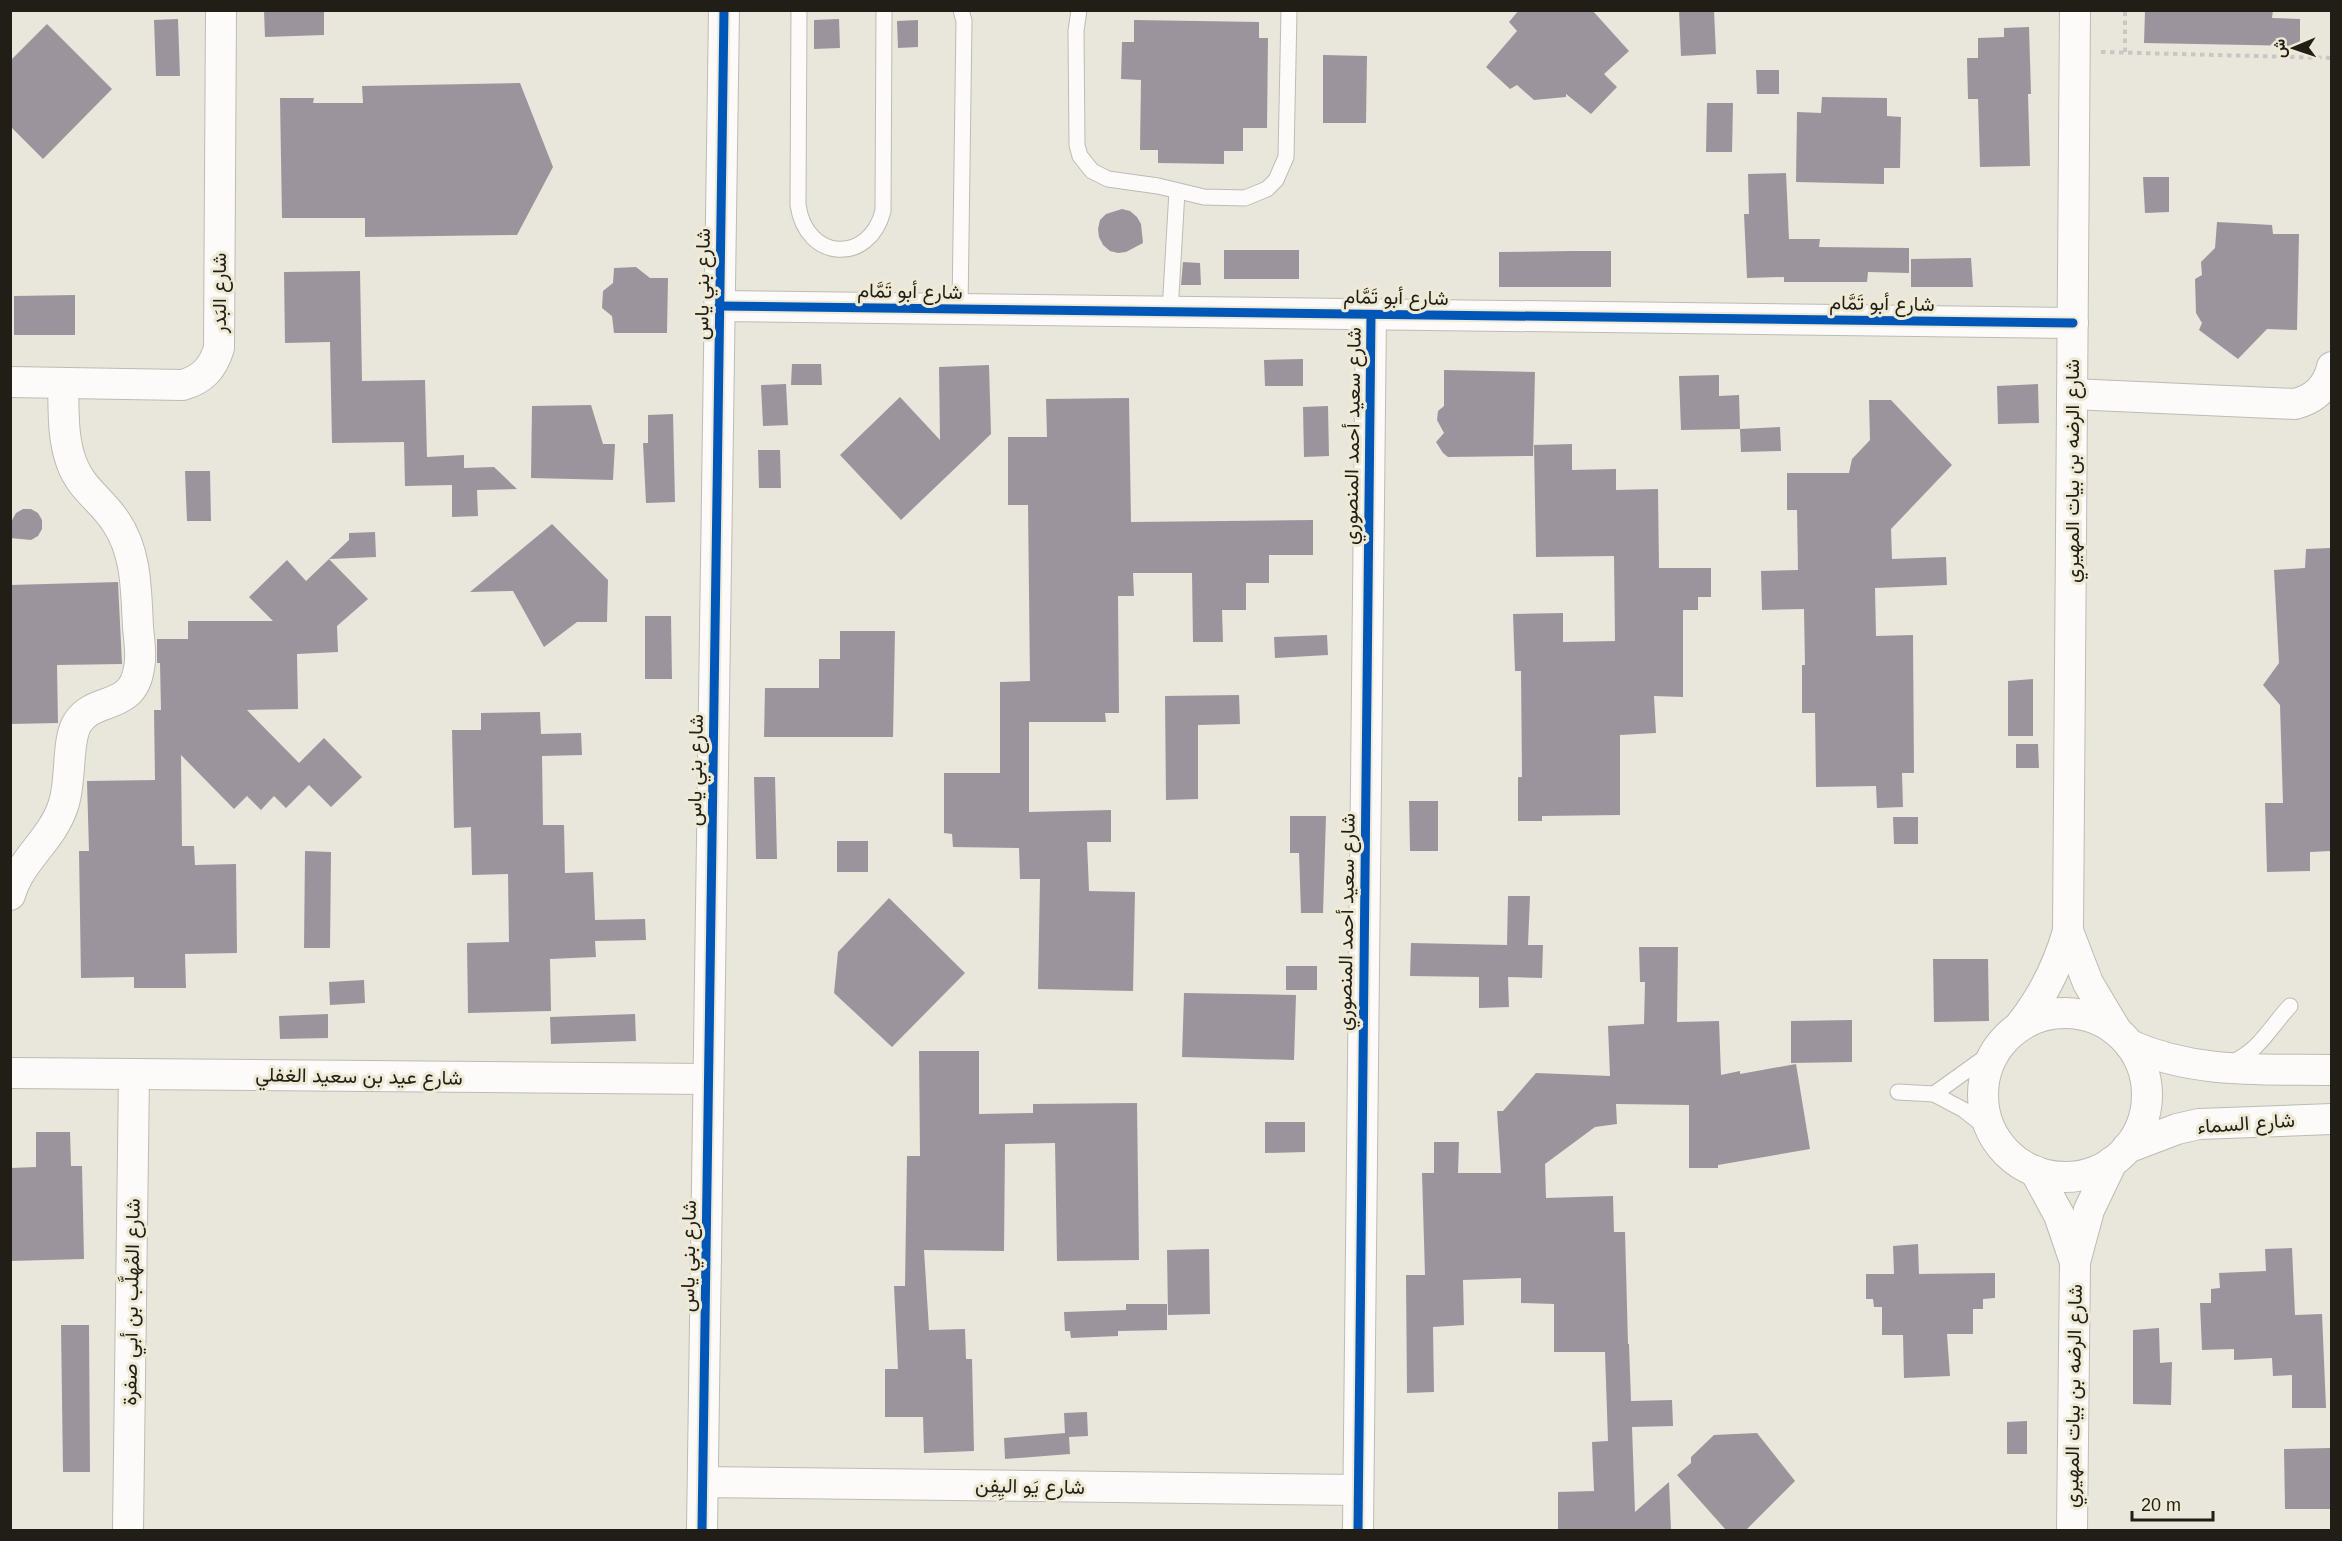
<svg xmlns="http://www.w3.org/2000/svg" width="2342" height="1541" viewBox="0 0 2342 1541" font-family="Helvetica,Vazirmatn,sans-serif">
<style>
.building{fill:#9c949d}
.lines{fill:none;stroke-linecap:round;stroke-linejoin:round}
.lane-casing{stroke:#bebbb3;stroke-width:17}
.street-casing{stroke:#bebbb3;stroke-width:32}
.path{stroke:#c8c7c4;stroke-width:4;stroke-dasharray:4.5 4.5;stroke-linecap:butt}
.lane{stroke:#fcfbfa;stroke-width:15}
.street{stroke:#fcfbfa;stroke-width:30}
.cycleway-casing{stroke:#efead6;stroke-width:13}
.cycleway{stroke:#0057b8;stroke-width:9}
.labels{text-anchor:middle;stroke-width:6;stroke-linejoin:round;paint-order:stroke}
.street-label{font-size:20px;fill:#201e17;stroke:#efead6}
</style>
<rect width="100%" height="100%" fill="#e9e6dc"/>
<!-- building -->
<g class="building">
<path d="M 264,10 L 324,10 L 324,35 L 265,37 Z"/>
<path d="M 1519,10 L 1592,10 L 1629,51 L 1604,74 L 1617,87 L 1591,114 L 1566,94 L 1566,97 L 1534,100 L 1517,85 L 1510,89 L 1486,67 L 1517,31 L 1509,22 Z"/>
<path d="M 1679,10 L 1714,10 L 1716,54 L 1681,56 Z"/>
<path d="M 2162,10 L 2273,10 L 2272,18 L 2300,19 L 2300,46 L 2144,43 L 2145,11 Z"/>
<path d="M 178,19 L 180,76 L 156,76 L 154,20 Z"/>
<path d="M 839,19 L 840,48 L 814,49 L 814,20 Z"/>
<path d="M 918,20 L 918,47 L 898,48 L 897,21 Z"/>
<path d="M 1134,20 L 1259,22 L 1259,38 L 1268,38 L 1267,128 L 1243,128 L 1243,151 L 1224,151 L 1224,164 L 1158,163 L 1158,150 L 1140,150 L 1141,80 L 1121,79 L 1122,42 L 1134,42 Z"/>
<path d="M 47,24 L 112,89 L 43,159 L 10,126 L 10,61 Z"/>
<path d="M 2029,27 L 2031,94 L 2028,94 L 2030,166 L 1980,167 L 1978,99 L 1968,99 L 1967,58 L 1978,58 L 1978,38 L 2004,37 L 2004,28 Z"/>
<path d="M 1323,55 L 1367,56 L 1366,123 L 1323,123 Z"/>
<path d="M 1756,70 L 1779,70 L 1779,94 L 1757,94 Z"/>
<path d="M 520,83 L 553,167 L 517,235 L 365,237 L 365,218 L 282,218 L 280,98 L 314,98 L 313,103 L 363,103 L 362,86 Z"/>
<path d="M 1822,97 L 1887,98 L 1887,116 L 1901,117 L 1900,168 L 1884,168 L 1884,184 L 1796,182 L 1797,112 L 1821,113 Z"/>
<path d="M 1707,103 L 1733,103 L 1732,152 L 1706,152 Z"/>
<path d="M 1786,173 L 1789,239 L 1820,239 L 1819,247 L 1909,248 L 1909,273 L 1868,272 L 1867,282 L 1784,282 L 1784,277 L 1747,278 L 1744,214 L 1749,214 L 1748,174 Z"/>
<path d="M 2143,177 L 2169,177 L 2169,212 L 2145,213 Z"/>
<path d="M 1122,209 L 1130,211 L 1137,217 L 1141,224 L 1143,243 L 1126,252 L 1118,253 L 1110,251 L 1103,245 L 1099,237 L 1098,229 L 1100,220 L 1106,214 Z"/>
<path d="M 2217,222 L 2272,225 L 2273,234 L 2299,234 L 2297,330 L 2267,329 L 2238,359 L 2199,330 L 2202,323 L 2196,313 L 2195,279 L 2202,275 L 2201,262 L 2215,248 Z"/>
<rect x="1224" y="250" width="75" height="29"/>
<path d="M 1572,251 L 1611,251 L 1611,287 L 1499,287 L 1499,252 Z"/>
<path d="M 1971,258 L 1973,287 L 1911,287 L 1911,259 Z"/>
<path d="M 1183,262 L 1200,263 L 1201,285 L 1181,285 Z"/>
<path d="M 636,267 L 650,278 L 668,278 L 667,333 L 614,333 L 612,316 L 602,308 L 603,291 L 613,283 L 614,268 Z"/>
<path d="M 360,271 L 362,381 L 425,380 L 427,457 L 464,455 L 464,468 L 494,467 L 517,489 L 477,490 L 478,516 L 452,517 L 452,485 L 405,486 L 404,442 L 332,443 L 330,342 L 285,343 L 284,272 Z"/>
<path d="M 75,295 L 75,335 L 14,335 L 14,296 Z"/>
<path d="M 1303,359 L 1303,386 L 1265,386 L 1264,360 Z"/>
<path d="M 792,364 L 821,364 L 822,385 L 791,385 Z"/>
<path d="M 989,365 L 991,434 L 901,520 L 840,455 L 900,397 L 940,440 L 939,367 Z"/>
<path d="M 1444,370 L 1535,372 L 1533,456 L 1448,457 L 1443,453 L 1436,442 L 1444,433 L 1437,420 L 1438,411 L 1444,406 Z"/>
<path d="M 1719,375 L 1719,396 L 1739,395 L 1740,429 L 1681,430 L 1679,376 Z"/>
<path d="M 786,384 L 788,425 L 763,426 L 761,385 Z"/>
<path d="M 2038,384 L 2039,423 L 1998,424 L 1997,386 Z"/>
<path d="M 1129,398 L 1131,522 L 1313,520 L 1313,555 L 1269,555 L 1269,583 L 1246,583 L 1246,610 L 1222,610 L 1223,642 L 1193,642 L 1192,573 L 1133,573 L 1134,596 L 1118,596 L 1119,713 L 1105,713 L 1106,722 L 1029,722 L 1029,812 L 1111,810 L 1111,842 L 1087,842 L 1089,891 L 1135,892 L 1133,991 L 1038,989 L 1040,879 L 1020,879 L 1019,848 L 953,847 L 952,834 L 944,833 L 944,773 L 1000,773 L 1000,682 L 1030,681 L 1028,505 L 1008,505 L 1008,437 L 1047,437 L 1046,399 Z"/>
<path d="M 1869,400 L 1891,400 L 1952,465 L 1891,529 L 1892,559 L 1946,557 L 1947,585 L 1875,588 L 1876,636 L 1913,635 L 1914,773 L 1902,773 L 1903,807 L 1877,808 L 1876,786 L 1816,787 L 1815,713 L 1802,713 L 1802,665 L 1805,665 L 1804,609 L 1762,610 L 1761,571 L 1798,570 L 1797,510 L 1787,510 L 1787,473 L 1849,473 L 1852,459 L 1870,440 Z"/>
<path d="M 591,405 L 603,444 L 615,444 L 613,480 L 531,478 L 532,406 Z"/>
<path d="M 1328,406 L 1329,456 L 1304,457 L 1303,407 Z"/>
<path d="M 673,414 L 675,502 L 646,503 L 643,443 L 648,443 L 648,415 Z"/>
<path d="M 1780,427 L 1781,451 L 1741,452 L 1740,429 Z"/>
<path d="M 1572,444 L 1572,470 L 1616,469 L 1616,490 L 1658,489 L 1659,568 L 1711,568 L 1711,597 L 1698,597 L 1698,610 L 1683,610 L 1683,697 L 1654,696 L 1656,733 L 1620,735 L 1620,815 L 1542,816 L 1542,821 L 1518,821 L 1518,777 L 1522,777 L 1521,671 L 1515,671 L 1513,614 L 1563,613 L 1563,642 L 1615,641 L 1614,556 L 1536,557 L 1534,445 Z"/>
<path d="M 758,450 L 780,450 L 781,488 L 759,488 Z"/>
<path d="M 185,471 L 210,471 L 211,521 L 187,521 Z"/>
<path d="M 23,509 L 31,509 L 38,513 L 42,520 L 42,529 L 38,536 L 31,540 L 10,538 L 10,524 L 16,513 Z"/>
<path d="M 552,524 L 608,580 L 607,622 L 577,622 L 544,647 L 513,591 L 470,592 Z"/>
<path d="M 375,532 L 376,557 L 329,559 L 349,540 L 349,533 Z"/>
<path d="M 2331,548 L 2331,851 L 2310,852 L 2310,871 L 2267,872 L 2265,803 L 2283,803 L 2280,705 L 2263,685 L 2279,663 L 2274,570 L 2305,568 L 2306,549 Z"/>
<path d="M 329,559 L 368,599 L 337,626 L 338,652 L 297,654 L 298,709 L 247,710 L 299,763 L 324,738 L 362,777 L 331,807 L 309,785 L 286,808 L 274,796 L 261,810 L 247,796 L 234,809 L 181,755 L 182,846 L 194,846 L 195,865 L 236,864 L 237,953 L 185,954 L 186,988 L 134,988 L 134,977 L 81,978 L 79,851 L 89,851 L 87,781 L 155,780 L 154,710 L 161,710 L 160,663 L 157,663 L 157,639 L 188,639 L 188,621 L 273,621 L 249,597 L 287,560 L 306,581 Z"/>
<path d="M 118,582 L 122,664 L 57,665 L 58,723 L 10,724 L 10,585 Z"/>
<path d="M 645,616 L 671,616 L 672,679 L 645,679 Z"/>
<path d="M 840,631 L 895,631 L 893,737 L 764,737 L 765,688 L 819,688 L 819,659 L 840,659 Z"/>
<path d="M 1327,635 L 1328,655 L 1275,658 L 1274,637 Z"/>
<path d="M 2033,679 L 2033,736 L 2008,736 L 2008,681 Z"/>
<path d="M 1239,695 L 1240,724 L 1198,725 L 1198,799 L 1166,800 L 1165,696 Z"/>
<path d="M 540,712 L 541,734 L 581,733 L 582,755 L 542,756 L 543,825 L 564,825 L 565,873 L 593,872 L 595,920 L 645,919 L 646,940 L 595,941 L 596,957 L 550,959 L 551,1011 L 468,1013 L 467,943 L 509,942 L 508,874 L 472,875 L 471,827 L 454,828 L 452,730 L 481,730 L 481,713 Z"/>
<path d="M 2016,744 L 2038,744 L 2039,768 L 2016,768 Z"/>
<path d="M 754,777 L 775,777 L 777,859 L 756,859 Z"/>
<path d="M 1409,801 L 1438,801 L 1438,851 L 1410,851 Z"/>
<path d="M 1290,816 L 1326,816 L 1323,913 L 1301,913 L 1299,853 L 1290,853 Z"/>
<path d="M 1893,817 L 1918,817 L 1918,844 L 1894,844 Z"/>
<rect x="837" y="841" width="31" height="31"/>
<path d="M 305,851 L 331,852 L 330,948 L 304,948 Z"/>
<path d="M 1508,896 L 1530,896 L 1528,945 L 1543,945 L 1542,978 L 1508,977 L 1509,1007 L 1479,1008 L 1479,977 L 1410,976 L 1411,943 L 1507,945 Z"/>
<path d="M 889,898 L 965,973 L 892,1047 L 834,993 L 838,952 Z"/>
<path d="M 1639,947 L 1678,947 L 1677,1022 L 1719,1021 L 1721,1075 L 1740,1071 L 1740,1074 L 1796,1064 L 1810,1149 L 1718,1165 L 1718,1168 L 1689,1168 L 1689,1105 L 1616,1104 L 1617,1124 L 1595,1127 L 1545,1164 L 1546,1198 L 1613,1196 L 1614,1232 L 1625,1232 L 1628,1344 L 1629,1344 L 1631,1401 L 1672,1400 L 1673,1426 L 1632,1427 L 1635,1512 L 1669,1482 L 1671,1530 L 1558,1530 L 1558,1492 L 1594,1491 L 1592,1442 L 1608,1441 L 1605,1352 L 1554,1352 L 1554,1304 L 1521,1303 L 1521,1278 L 1463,1280 L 1464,1325 L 1433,1327 L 1434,1392 L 1407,1393 L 1406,1275 L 1425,1275 L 1422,1173 L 1434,1173 L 1434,1142 L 1459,1142 L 1458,1173 L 1501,1173 L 1497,1111 L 1503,1111 L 1536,1073 L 1610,1076 L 1608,1026 L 1644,1024 L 1645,982 L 1640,982 Z"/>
<path d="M 1933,959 L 1988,959 L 1989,1021 L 1934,1022 Z"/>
<rect x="1286" y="966" width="31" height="24"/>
<path d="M 364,980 L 365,1003 L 330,1005 L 329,982 Z"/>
<path d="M 1184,993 L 1296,995 L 1294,1060 L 1182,1057 Z"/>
<path d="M 328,1014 L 328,1038 L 280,1039 L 279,1016 Z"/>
<path d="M 635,1014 L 636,1041 L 551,1044 L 550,1017 Z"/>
<path d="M 1852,1020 L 1852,1062 L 1791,1063 L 1791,1021 Z"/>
<path d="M 919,1051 L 979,1051 L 979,1114 L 1033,1113 L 1033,1104 L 1137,1103 L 1139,1260 L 1057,1261 L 1055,1143 L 1005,1144 L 1004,1251 L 924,1250 L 929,1330 L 965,1329 L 966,1359 L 972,1359 L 974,1451 L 924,1453 L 923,1417 L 885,1417 L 885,1369 L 898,1369 L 894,1286 L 905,1286 L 907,1156 L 920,1156 Z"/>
<path d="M 1265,1122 L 1305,1122 L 1305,1152 L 1265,1153 Z"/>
<path d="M 36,1132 L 70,1132 L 71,1166 L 82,1166 L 84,1259 L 10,1261 L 10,1168 L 36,1167 Z"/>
<path d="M 1918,1244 L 1919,1274 L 1995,1273 L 1995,1298 L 1983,1299 L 1983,1309 L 1973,1309 L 1973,1334 L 1947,1334 L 1950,1376 L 1904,1378 L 1903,1335 L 1882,1335 L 1882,1307 L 1874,1307 L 1873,1299 L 1866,1299 L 1866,1274 L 1894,1274 L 1893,1246 Z"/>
<path d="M 2292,1248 L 2295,1315 L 2322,1314 L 2326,1408 L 2292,1408 L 2292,1375 L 2273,1376 L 2272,1358 L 2234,1360 L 2234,1349 L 2202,1350 L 2200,1303 L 2211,1303 L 2211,1289 L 2220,1288 L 2219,1273 L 2266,1271 L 2265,1249 Z"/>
<path d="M 1209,1249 L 1210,1314 L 1168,1315 L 1167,1250 Z"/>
<path d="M 1126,1304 L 1167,1304 L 1167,1330 L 1118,1331 L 1118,1336 L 1071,1338 L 1070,1331 L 1065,1331 L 1064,1312 L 1126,1310 Z"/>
<path d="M 61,1325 L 89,1325 L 90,1472 L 63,1472 Z"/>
<path d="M 2159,1328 L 2160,1363 L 2172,1362 L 2171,1405 L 2133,1404 L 2133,1330 Z"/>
<path d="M 1087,1412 L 1088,1436 L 1069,1437 L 1070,1454 L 1005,1459 L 1004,1438 L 1065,1433 L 1064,1413 Z"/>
<path d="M 2027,1421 L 2027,1454 L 2007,1454 L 2007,1422 Z"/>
<path d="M 1757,1433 L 1795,1481 L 1747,1529 L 1726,1530 L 1677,1475 L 1691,1463 L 1691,1457 L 1714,1435 Z"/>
<path d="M 2331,1448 L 2331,1509 L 2285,1509 L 2284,1449 Z"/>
</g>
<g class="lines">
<defs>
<g id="lane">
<path d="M 799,10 L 798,205 C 806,261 869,265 883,211 L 884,10"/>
<path d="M 1079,10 L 1076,31 L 1077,145 L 1080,156 L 1092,171 L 1108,179 L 1158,186 L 1204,197 L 1245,198 L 1267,189 L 1276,180 L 1286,157 L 1289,10"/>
<path d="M 960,310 L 964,21 L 961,10"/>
<path d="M 1170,312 L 1177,191"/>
<path d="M 2230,1063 C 2259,1052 2270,1027 2290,1006"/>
<path d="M 1898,1092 L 1934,1094 L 1964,1110 L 1992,1132"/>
<path d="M 1934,1094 L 1994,1051"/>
</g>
<g id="street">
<path d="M 719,306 L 2073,323"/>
<path d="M 10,382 L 183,385 C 203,379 213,368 219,348 L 221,10"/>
<path d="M 2072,394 L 2295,404 C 2314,399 2327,388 2332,367"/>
<path d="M 10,895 C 20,860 52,840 63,806 C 72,782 66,739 78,722 C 95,696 133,711 139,668 C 142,655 139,640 138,627 C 136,591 137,553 116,522 C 102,500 82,490 72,464 C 62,438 64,411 63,383"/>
<path d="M 2068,931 L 2088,983 L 2116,1030"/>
<circle cx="2065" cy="1095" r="82"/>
<path d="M 2021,1024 C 2044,995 2058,966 2068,931 L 2075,10"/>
<path d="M 2130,1045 C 2195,1074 2261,1069 2332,1070"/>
<path d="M 10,1073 L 708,1079"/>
<path d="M 2127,1148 L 2177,1129 L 2199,1124 L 2332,1119"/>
<path d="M 2035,1171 L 2059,1215 L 2075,1262"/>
<path d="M 703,1482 L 1358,1490"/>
<path d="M 128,1530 L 134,1074"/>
<path d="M 702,1530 L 724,10"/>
<path d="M 1358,1530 L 1371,315"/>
<path d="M 2072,1530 L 2075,1262 L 2089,1210 L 2112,1162"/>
</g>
</defs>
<!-- lane casing -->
<use href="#lane" class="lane-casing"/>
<!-- street casing -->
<use href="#street" class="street-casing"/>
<!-- path -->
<g class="path">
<path d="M 2101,52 L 2332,58"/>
<path d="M 2125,52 L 2125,10"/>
</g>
<!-- lane -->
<use href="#lane" class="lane"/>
<!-- street -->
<use href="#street" class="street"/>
<defs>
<g id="cycleway">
<path d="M 719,306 L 2073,323"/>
<path d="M 702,1530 L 724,10"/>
<path d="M 1358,1530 L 1371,315"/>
</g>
</defs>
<!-- cycleway casing -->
<use href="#cycleway" class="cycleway-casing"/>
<!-- cycleway -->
<use href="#cycleway" class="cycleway"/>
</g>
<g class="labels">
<!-- street labels -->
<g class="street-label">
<text transform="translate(702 284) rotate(-89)" y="7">شارع بني ياس</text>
<text transform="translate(910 291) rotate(1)" y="7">شارع أبو تَمَّام</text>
<text transform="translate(219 293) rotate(-90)" y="7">شارع البَدر</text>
<text transform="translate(1396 297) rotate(1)" y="7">شارع أبو تَمَّام</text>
<text transform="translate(1882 303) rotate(1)" y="7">شارع أبو تَمَّام</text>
<text transform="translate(1352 436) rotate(-89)" y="7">شارع سعيد أحمد المنصوري</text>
<text transform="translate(2072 471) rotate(-90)" y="7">شارع الرضه بن بيات المهيري</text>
<text transform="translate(695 770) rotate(-89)" y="7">شارع بني ياس</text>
<text transform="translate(1346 922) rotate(-89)" y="7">شارع سعيد أحمد المنصوري</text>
<text transform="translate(359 1076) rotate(1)" y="7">شارع عيد بن سعيد الغفلي</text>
<text transform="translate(2246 1123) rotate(-4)" y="7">شارع السماء</text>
<text transform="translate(688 1256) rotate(-89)" y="7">شارع بني ياس</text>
<text transform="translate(131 1302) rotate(-89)" y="7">شارع المُهلَّب بن أبي صفرة</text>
<text transform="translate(2073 1396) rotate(-89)" y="7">شارع الرضه بن بيات المهيري</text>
<text transform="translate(1030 1486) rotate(1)" y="7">شارع يَو اليِفِن</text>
</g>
</g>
<!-- border -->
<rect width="2342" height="1541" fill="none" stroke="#201e17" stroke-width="24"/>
<!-- north arrow -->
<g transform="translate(2294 48) rotate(268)" stroke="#efead6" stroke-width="4.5" paint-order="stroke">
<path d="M0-4.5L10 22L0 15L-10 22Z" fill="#201e17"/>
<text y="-9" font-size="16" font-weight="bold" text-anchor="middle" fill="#201e17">ش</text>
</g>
<!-- scale -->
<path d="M2132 1511v9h81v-9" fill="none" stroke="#201e17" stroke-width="3"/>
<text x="2141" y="1511" font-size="18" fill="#201e17" stroke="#efead6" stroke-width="4.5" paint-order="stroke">20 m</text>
</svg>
